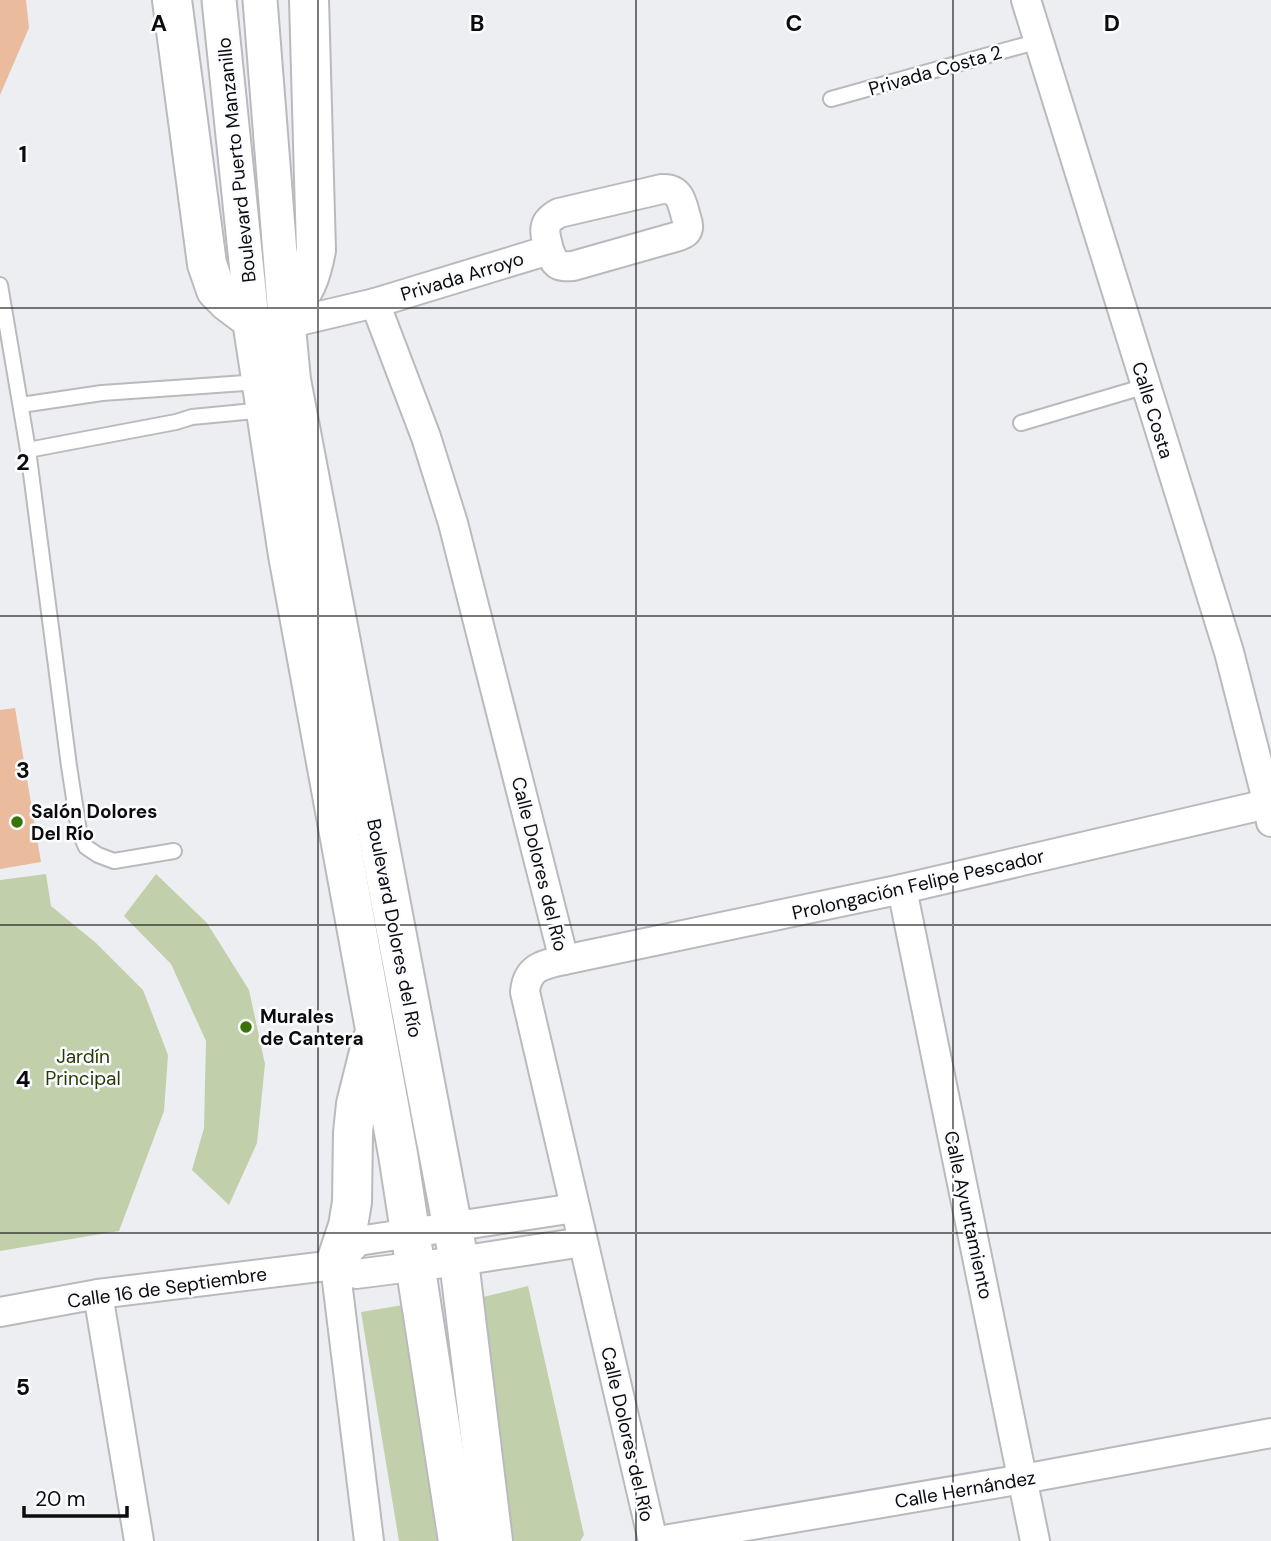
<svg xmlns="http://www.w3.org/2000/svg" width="1271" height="1541" viewBox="0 0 1271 1541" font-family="'DM Sans',sans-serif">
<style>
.green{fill:#c1cfaa}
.building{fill:#eabb9d}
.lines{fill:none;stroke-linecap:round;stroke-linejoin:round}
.service-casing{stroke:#b9babd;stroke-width:18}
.minor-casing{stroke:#b9babd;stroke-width:32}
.tertiary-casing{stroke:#b9babd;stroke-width:37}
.primary-casing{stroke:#b9babd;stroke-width:42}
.service{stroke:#fff;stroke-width:14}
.minor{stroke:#fff;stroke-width:28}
.tertiary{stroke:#fff;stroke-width:33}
.primary{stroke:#fff;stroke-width:38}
.grid{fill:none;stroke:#0c0c0d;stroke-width:2;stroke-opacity:0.55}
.poi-dot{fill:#3a7406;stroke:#fbfcff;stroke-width:2.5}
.labels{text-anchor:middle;stroke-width:5;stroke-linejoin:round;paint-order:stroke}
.street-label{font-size:19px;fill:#0c0c0d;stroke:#fbfcff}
.poi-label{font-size:19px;font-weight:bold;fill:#0c0c0d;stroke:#fbfcff;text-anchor:start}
.park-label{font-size:19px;fill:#2a3901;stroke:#fbfcff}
.grid-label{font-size:23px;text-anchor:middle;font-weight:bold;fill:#0c0c0d;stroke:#fbfcff;stroke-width:5;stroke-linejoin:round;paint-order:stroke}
</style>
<rect width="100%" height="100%" fill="#edeef1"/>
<!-- green -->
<g class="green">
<path d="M 46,874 L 51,906 L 96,943 L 143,990 L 168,1055 L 164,1111 L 119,1231 L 0,1251 L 0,880 Z"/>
<path d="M 156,874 L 207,923 L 249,990 L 265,1064 L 257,1143 L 229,1205 L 192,1170 L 204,1128 L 206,1041 L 171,964 L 124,916 Z"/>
<path d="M 528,1286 L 584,1535 L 580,1541 L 508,1541 L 483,1297 Z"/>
<path d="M 403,1305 L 437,1541 L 399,1541 L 361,1312 Z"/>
</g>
<!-- building -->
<g class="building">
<path d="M 0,0 L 26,0 L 29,28 L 0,95 Z"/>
<path d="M 15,708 L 41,862 L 0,869 L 0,710 Z"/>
</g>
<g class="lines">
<defs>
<g id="service">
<path d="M 831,99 L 1039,41"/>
<path d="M 0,285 L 28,450 L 69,766 L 79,831 L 86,847 L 98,855 L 114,861 L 174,851"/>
<path d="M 21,405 L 102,393 L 260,382"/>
<path d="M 1021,423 L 1146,386"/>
<path d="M 28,450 L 176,422 L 192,417 L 265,410"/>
</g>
<g id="minor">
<path d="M 1026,0 L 1229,652 L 1268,804 L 1271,822"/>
<path d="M 375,303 L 426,437 L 453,523 L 564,960"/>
<path d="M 286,324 L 375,303 L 549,250 C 545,232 540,223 559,213 L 662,189 C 680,188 682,202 686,217 C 687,220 689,225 688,228 C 687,233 684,234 679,236 L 573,266 C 557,267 555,265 549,250"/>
<path d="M 902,889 L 1035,1541"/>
<path d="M 337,1263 L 358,1241 L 575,1208"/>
<path d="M 335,1265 L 369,1541"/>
<path d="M 98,1294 L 139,1541"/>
<path d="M 0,1312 L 98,1294 L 335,1265 L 356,1274 L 459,1261 L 583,1242"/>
<path d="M 653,1541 L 525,992 C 527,967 544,964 564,960 L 902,889 L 1271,803"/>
<path d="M 658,1541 L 1023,1479 L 1271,1433"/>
</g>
<g id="tertiary">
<path d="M 219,0 L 252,320"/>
<path d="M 260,0 L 285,317"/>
</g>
<g id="primary">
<path d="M 172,0 L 207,264 L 216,290 L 228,302 L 252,320 L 288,555 L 398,1154 L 458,1541"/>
<path d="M 309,0 L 316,250 C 310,283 304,290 285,317 L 291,380 L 459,1261 L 493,1541"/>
<path d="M 335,1265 L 348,1226 L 352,1202 L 353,1133 L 356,1104 L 372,1040"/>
</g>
</defs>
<!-- service casing -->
<use href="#service" class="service-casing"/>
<!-- minor casing -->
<use href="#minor" class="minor-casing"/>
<!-- tertiary casing -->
<use href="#tertiary" class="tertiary-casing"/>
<!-- primary casing -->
<use href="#primary" class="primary-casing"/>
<!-- service -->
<use href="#service" class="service"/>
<!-- minor -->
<use href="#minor" class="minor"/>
<!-- tertiary -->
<use href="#tertiary" class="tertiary"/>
<!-- primary -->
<use href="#primary" class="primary"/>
</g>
<!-- grid -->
<path class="grid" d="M 318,0 L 318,1541M 636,0 L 636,1541M 953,0 L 953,1541M 0,308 L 1271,308M 0,616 L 1271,616M 0,925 L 1271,925M 0,1233 L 1271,1233"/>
<!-- markers -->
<g class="poi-dot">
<circle cx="17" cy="822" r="7"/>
<circle cx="246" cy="1027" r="7"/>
</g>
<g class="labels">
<!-- street labels -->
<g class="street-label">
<text transform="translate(935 70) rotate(-16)" y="7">Privada Costa 2</text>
<text transform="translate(236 160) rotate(-96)" y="7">Boulevard Puerto Manzanillo</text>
<text transform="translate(462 276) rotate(-17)" y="7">Privada Arroyo</text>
<text transform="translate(1153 410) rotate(73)" y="7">Calle Costa</text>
<text transform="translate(540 864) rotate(76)" y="7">Calle Dolores del Río</text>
<text transform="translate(918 884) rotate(-13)" y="7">Prolongación Felipe Pescador</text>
<text transform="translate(395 928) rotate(79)" y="7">Boulevard Dolores del Río</text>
<text transform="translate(969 1215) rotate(78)" y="7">Calle Ayuntamiento</text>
<text transform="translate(167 1287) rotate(-8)" y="7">Calle 16 de Septiembre</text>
<text transform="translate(628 1434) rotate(77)" y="7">Calle Dolores del Río</text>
<text transform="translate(965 1489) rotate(-10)" y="7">Calle Hernández</text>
</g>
<!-- poi labels -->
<g class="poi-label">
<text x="31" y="818">Salón Dolores<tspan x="31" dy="22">Del Río</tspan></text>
<text x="260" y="1023">Murales<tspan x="260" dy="22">de Cantera</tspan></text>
</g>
<!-- park labels -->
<g class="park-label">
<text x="83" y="1063">Jardín<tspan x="83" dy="22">Principal</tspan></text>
</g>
</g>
<g class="grid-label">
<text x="159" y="31">A</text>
<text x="477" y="31">B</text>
<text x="794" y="31">C</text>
<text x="1112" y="31">D</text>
<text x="23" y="162">1</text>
<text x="23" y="470">2</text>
<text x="23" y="778">3</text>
<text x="23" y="1087">4</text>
<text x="23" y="1395">5</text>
</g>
<!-- scale -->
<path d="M24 1506v10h103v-10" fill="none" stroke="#0c0c0d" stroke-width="3.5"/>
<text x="35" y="1506" font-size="21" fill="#0c0c0d" stroke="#fbfcff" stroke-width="5" paint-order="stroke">20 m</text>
</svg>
